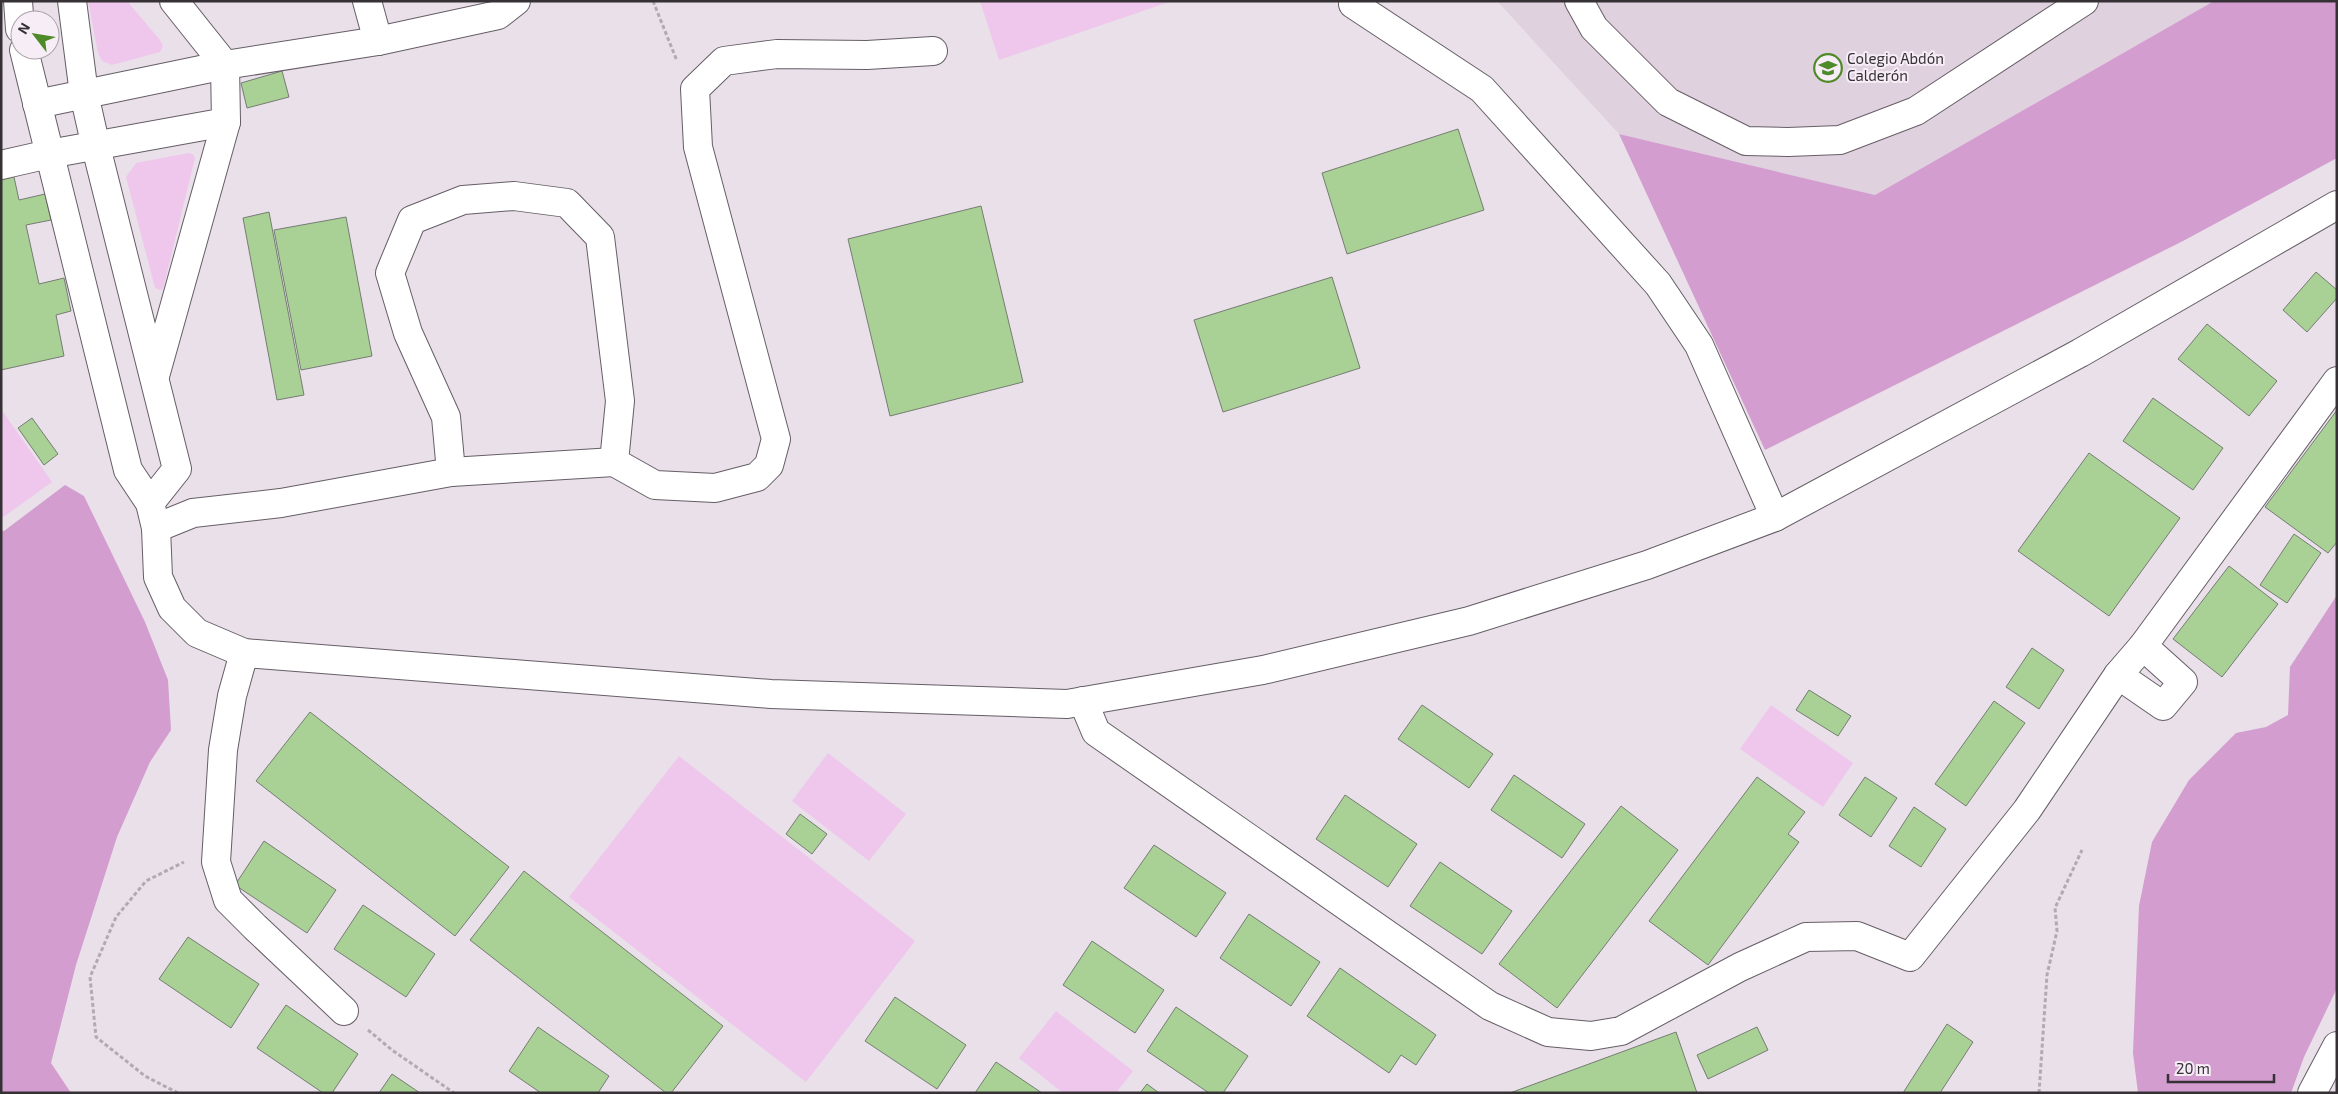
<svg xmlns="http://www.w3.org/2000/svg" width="2338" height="1094" viewBox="0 0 2338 1094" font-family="'Exo 2',sans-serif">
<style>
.built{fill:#e0d1df}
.green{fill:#efc7ec}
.forest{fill:#d39dd0}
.building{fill:#a9d195;stroke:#767c73}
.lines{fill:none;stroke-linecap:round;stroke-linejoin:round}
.minor-casing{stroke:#665e66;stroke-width:30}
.path{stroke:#b2aab2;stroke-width:3;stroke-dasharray:4 2.5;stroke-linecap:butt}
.minor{stroke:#fff;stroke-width:28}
.labels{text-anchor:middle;stroke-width:4;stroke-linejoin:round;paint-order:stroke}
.poi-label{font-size:15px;fill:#353135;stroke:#f7edf6;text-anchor:start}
</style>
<rect width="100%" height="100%" fill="#e9e0e9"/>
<!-- built -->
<path class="built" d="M 1497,1 L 2214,1 L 1875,195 L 1619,134 Z"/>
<!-- green -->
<g class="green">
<path d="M 88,1 L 127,1 L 160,40 L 163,46 L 160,52 L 112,65 L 102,61 L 98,53 Z"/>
<path d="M 980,1 L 1172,1 L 999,60 Z"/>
<path d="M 188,153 L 193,154 L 195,158 L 163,289 L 160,290 L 155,288 L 126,177 L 136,163 Z"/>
<path d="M 1,409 L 52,482 L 2,518 L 1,517 Z"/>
<path d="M 1771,705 L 1853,763 L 1823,807 L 1740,749 Z"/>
<path d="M 828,753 L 906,814 L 869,861 L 792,801 Z"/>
<path d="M 679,756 L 915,941 L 806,1082 L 569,897 Z"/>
<path d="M 1056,1011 L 1133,1071 L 1116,1093 L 1063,1093 L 1019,1058 Z"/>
</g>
<!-- forest -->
<g class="forest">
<path d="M 2214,1 L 2337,1 L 2337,158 L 2183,241 L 1765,450 L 1619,134 L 1875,195 Z"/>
<path d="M 65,485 L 84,496 L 145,622 L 168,680 L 171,730 L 150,762 L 117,837 L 76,965 L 51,1063 L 71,1093 L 1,1093 L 1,530 L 4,531 Z"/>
<path d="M 2337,595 L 2337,988 L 2304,1057 L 2291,1093 L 2138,1093 L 2133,1053 L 2139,906 L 2152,842 L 2189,780 L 2236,733 L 2266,727 L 2288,715 L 2290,667 Z"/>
</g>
<!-- building -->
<g class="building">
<path d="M 282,71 L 289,97 L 247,108 L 241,83 Z"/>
<path d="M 1458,129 L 1484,210 L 1347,254 L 1322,173 Z"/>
<path d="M 14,177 L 19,200 L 45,194 L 51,220 L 26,225 L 39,284 L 64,278 L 71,311 L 56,315 L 64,356 L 1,370 L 1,180 Z"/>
<path d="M 981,206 L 1023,382 L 890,416 L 848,239 Z"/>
<path d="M 269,212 L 304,395 L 277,400 L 243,218 Z"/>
<path d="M 346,217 L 372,356 L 301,370 L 274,230 Z"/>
<path d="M 2316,272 L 2337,290 L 2337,298 L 2307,332 L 2283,310 Z"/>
<path d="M 1332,277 L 1360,368 L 1223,412 L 1194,320 Z"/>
<path d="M 2207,324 L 2277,381 L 2249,416 L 2178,359 Z"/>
<path d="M 2153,398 L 2223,448 L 2193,490 L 2123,441 Z"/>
<path d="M 2337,410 L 2337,542 L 2328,553 L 2265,507 Z"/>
<path d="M 32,418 L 58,454 L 44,465 L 18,428 Z"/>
<path d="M 2089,453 L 2180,518 L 2109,616 L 2018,551 Z"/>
<path d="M 2294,534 L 2321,553 L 2287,603 L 2260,585 Z"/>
<path d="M 2229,566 L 2278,604 L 2222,677 L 2173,639 Z"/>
<path d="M 2032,648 L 2064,670 L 2039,709 L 2006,687 Z"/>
<path d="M 1809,690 L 1851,716 L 1838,736 L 1796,710 Z"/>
<path d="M 1994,701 L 2025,723 L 1966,806 L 1935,784 Z"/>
<path d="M 1422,705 L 1493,754 L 1469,788 L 1398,739 Z"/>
<path d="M 310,712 L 509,867 L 455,936 L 256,781 Z"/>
<path d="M 1514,775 L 1585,824 L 1562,858 L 1491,810 Z"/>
<path d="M 1757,777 L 1805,812 L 1788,834 L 1799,842 L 1708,965 L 1649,921 Z"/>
<path d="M 1865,777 L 1897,798 L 1871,837 L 1839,815 Z"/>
<path d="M 1345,795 L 1417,844 L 1388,887 L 1316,839 Z"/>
<path d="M 1621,806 L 1678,850 L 1557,1008 L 1499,964 Z"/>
<path d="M 1914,807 L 1946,829 L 1921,867 L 1889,846 Z"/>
<path d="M 800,814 L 827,834 L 812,854 L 786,834 Z"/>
<path d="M 264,841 L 336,890 L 307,933 L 235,885 Z"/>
<path d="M 1154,845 L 1226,893 L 1196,937 L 1124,888 Z"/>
<path d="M 1440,862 L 1512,911 L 1482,954 L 1410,906 Z"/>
<path d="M 524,871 L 723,1026 L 671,1093 L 666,1093 L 470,940 Z"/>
<path d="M 363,905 L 435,954 L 406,997 L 334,949 Z"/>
<path d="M 1249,914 L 1320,962 L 1291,1006 L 1220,958 Z"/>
<path d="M 188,937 L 259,984 L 231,1028 L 159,979 Z"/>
<path d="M 1092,941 L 1164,990 L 1135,1033 L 1063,985 Z"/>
<path d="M 1340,968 L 1436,1035 L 1416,1065 L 1401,1055 L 1389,1073 L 1307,1016 Z"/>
<path d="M 895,997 L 966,1045 L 937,1089 L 865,1041 Z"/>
<path d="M 286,1005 L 358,1054 L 332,1093 L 323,1093 L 257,1048 Z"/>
<path d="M 1176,1007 L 1248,1056 L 1223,1093 L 1209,1093 L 1147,1051 Z"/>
<path d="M 1947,1024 L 1973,1042 L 1940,1093 L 1903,1093 Z"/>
<path d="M 538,1027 L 609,1076 L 598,1093 L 541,1093 L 509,1071 Z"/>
<path d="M 1757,1027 L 1768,1050 L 1708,1079 L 1697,1055 Z"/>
<path d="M 1676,1032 L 1697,1093 L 1510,1093 Z"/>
<path d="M 996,1062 L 1042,1093 L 975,1093 Z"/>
<path d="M 392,1074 L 420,1093 L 379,1093 Z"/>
<path d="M 1147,1084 L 1159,1093 L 1140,1093 Z"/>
</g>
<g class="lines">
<defs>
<g id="minor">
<path d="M 18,1 L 20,29"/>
<path d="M 72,1 L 84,94 L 96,147 L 177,469 L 150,503"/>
<path d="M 367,1 L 378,41"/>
<path d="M 1579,1 L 1594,28 L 1668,102 L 1746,141 L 1788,142 L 1840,140 L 1916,111 L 2084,1"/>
<path d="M 1353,4 L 1482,89 L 1658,284 L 1699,345 L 1775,517"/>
<path d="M 24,50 L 128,470 L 150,503 L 156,528 L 158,577 L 172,608 L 197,633 L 244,653 L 771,694 L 1067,704 L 1263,670 L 1469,621 L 1647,565 L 1775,517 L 2080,353 L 2337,205"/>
<path d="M 37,104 L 225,65 L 378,41 L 498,15 L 516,1"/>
<path d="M 1,165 L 49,154 L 226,122 L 225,65 L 174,1"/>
<path d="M 155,376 L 226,122"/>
<path d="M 451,472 L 614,462"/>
<path d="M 156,528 L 193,513 L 281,503 L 451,472 L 446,417 L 408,333 L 390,273 L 412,220 L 463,200 L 514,196 L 567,203 L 600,237 L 620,401 L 614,462 L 655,485 L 715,488 L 757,477 L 769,465 L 776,439 L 698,147 L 695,89 L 724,61 L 777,54 L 867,55 L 933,51"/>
<path d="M 244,653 L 232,696 L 223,750 L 216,862 L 228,900 L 255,927 L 344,1011"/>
<path d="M 2118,675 L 2163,706 L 2183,682 L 2143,646"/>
<path d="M 1083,701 L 1096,732 L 1490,1006 L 1548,1032 L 1591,1036 L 1621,1031 L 1740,967 L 1806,937 L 1857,936 L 1910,957 L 2027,810 L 2118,675 L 2143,646 L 2337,381"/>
<path d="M 2312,1093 L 2337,1046"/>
</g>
</defs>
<!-- minor casing -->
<use href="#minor" class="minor-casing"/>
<!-- path -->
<g class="path">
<path d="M 653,1 L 677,61"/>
<path d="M 368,1030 L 392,1050 L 454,1093"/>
<path d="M 178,1093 L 145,1076 L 96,1037 L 90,977 L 116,917 L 146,881 L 184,862"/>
<path d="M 2039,1093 L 2047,975 L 2057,931 L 2055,908 L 2082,850"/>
</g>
<!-- minor -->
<use href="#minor" class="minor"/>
</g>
<!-- icons -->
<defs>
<symbol id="school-ring" viewBox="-11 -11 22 22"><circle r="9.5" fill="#f7edf6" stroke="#4f8a29" stroke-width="1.5"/><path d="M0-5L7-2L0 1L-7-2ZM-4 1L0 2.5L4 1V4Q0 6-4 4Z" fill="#4f8a29"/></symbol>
</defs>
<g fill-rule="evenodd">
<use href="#school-ring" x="1812" y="52" width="32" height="32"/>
</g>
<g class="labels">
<!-- poi labels -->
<g class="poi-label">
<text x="1847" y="64">Colegio Abdón<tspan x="1847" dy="17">Calderón</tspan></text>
</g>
</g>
<!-- border -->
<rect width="2338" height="1094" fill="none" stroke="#353135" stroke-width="5"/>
<!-- north arrow -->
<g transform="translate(35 35) rotate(301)"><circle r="24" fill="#f7edf6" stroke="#a9a2a9"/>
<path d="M0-4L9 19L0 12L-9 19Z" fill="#4f8a29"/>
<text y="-8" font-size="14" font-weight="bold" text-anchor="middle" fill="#353135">N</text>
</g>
<!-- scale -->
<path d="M2168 1074v8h106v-8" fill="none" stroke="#353135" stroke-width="2.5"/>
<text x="2176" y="1074" font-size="15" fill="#353135" stroke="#f7edf6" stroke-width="4" paint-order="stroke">20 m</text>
</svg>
